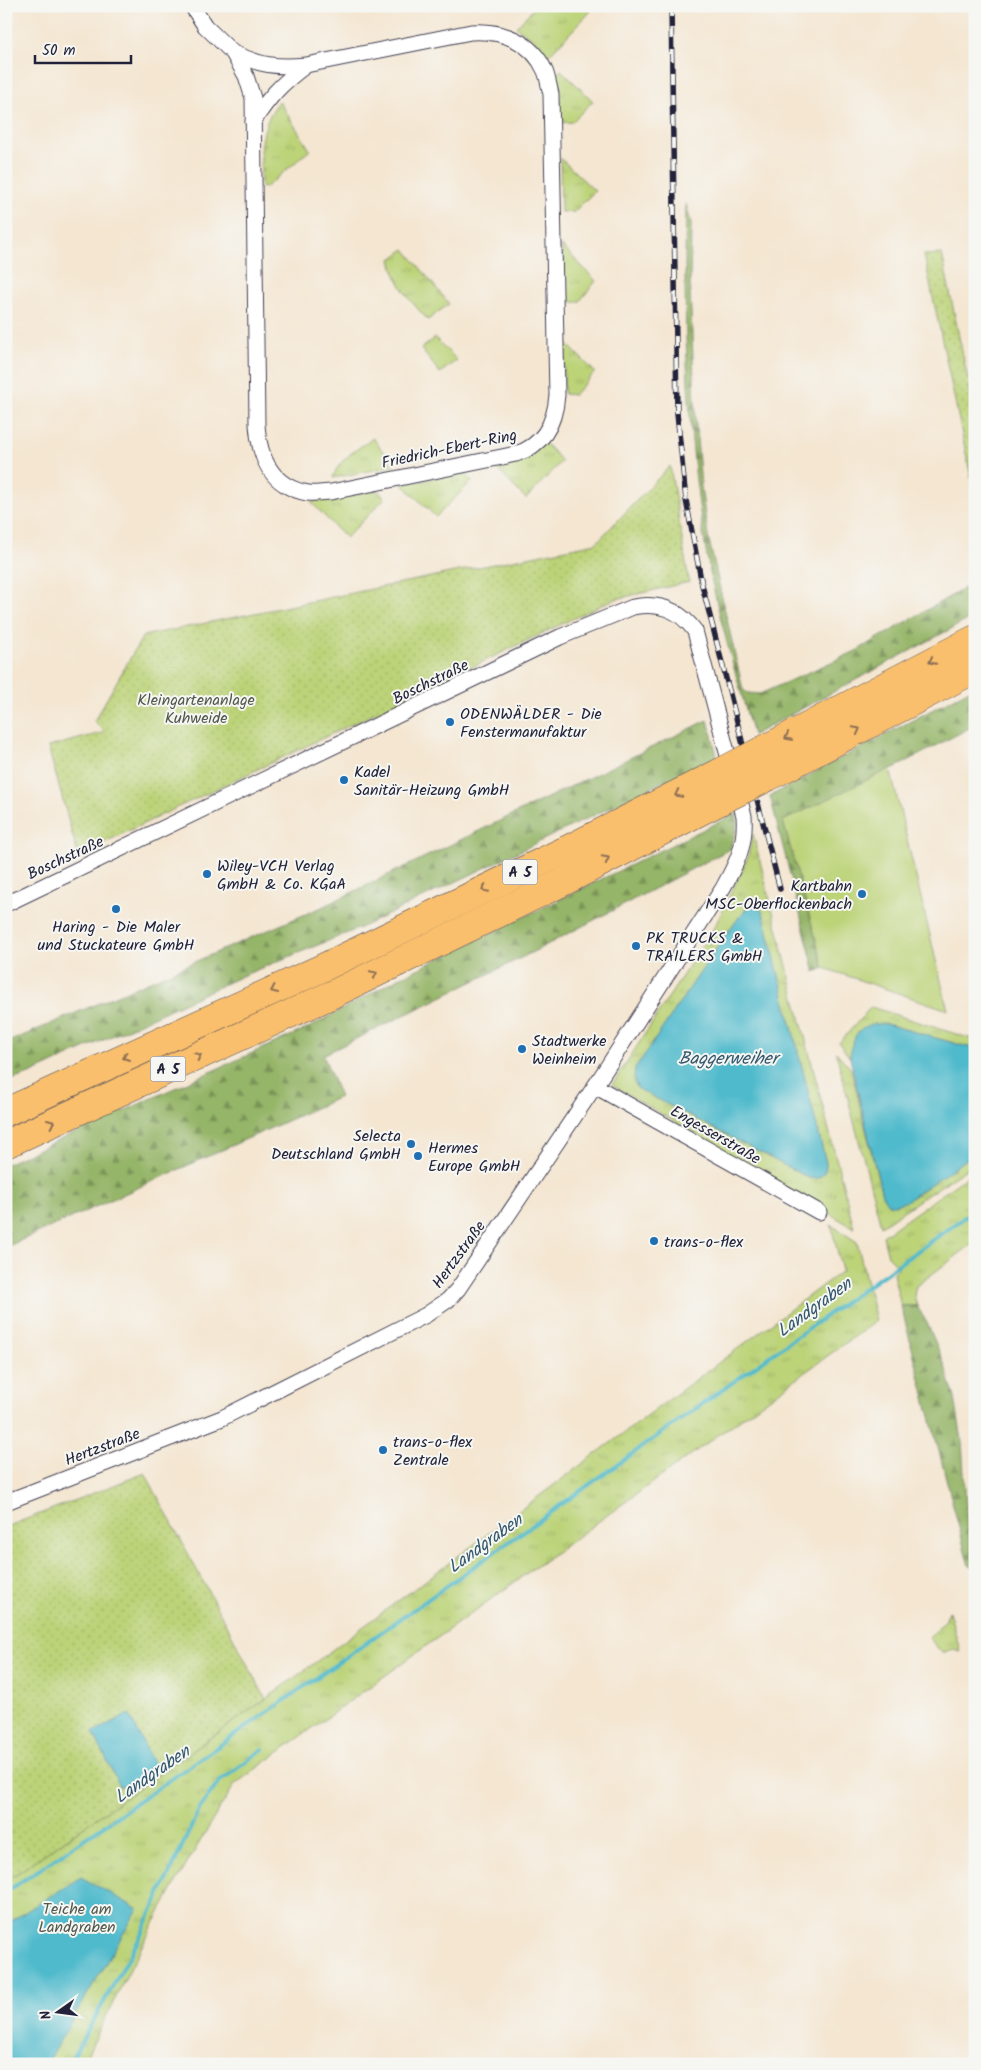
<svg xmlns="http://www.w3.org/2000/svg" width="981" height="2070" viewBox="0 0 981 2070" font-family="Kalam,sans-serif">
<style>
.grass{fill:url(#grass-tufts);stroke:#6f7a5a;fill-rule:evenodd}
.forest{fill:url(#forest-firs);stroke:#5c6c52}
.garden{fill:url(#garden-dots);stroke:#6f7a5a}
.pitch{fill:#bcd378;stroke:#6f7a5a}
.water{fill:#50bacc;stroke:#396e84}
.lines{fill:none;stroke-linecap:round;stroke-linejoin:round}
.stream{stroke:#50bacc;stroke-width:4}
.minor-casing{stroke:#423f52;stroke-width:17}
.motorway-casing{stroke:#423f52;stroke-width:29}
.minor{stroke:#fff;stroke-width:15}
.motorway{stroke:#f9bf6d;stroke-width:28}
.rail-casing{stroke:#22223b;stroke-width:5.5}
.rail{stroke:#f6f6f2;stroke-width:4;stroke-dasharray:11;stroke-linecap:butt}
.motorway-bridge-casing{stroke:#423f52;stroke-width:29;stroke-linecap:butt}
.motorway-bridge{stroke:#f9bf6d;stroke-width:28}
.oneway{stroke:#8e7054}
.poi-dot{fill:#1f6fb2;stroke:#f6f6f2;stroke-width:2}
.labels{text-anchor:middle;stroke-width:4;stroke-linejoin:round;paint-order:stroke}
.shield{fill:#f6f6f2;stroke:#626272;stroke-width:1}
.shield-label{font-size:15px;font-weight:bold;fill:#22223b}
.street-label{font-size:16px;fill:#22223b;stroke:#f6f6f2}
.park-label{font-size:16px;fill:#50574d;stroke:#f6f6f2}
.poi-label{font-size:16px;fill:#22223b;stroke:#f6f6f2;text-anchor:start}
.water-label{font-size:18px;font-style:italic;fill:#32576e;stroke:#f6f6f2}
</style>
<defs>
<pattern id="grass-tufts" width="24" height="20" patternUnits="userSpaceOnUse" patternTransform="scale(1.25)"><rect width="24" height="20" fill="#bcd378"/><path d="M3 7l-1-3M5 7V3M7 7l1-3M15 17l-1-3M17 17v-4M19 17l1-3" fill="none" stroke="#a1b569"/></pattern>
<pattern id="forest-firs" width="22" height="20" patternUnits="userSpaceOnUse" patternTransform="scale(1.25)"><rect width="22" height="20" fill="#95b568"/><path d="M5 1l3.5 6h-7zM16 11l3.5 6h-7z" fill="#799357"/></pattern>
<pattern id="garden-dots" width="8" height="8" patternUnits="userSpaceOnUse" patternTransform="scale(1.25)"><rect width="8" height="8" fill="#bcd378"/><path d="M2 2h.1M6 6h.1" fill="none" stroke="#a1b569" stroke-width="1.8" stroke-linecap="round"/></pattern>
</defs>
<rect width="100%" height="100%" fill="#f6f6f2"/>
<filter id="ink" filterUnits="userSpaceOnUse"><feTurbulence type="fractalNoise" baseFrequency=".02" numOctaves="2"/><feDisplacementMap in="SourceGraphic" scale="10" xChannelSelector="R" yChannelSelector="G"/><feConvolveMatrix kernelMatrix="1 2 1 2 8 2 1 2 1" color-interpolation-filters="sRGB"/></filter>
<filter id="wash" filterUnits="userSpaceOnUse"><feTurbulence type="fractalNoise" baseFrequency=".0096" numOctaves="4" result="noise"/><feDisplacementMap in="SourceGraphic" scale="20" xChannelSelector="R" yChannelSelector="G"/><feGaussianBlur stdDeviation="1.12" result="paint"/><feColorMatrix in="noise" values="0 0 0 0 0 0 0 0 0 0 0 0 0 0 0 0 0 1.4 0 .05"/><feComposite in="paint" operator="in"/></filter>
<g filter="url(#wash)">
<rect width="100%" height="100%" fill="#f4e6d1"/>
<!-- grass -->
<g class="grass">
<path d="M 536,6 L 586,6 L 591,11 L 547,57 L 533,39 L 516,27 Z"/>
<path d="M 561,70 L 593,101 L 572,122 L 559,123 L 559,85 L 556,75 Z"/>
<path d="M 279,101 L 310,150 L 265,188 L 261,187 C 261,155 258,128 279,101 Z"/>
<path d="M 560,158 L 595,191 L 574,212 L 561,212 Z"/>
<path d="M 562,246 L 596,281 L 579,302 L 563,302 Z"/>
<path d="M 405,249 L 449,304 L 428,320 C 411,302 396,285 391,259 Z"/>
<path d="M 563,340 L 595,372 L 574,395 L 564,394 Z"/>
<path d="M 373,438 L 394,466 L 333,478 C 338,459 358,449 373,438 Z"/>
<path d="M 545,443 L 562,461 L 526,499 L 494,466 Z"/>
<path d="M 464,472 L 472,481 L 436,517 L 402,484 Z"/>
<path d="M 378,490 L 385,498 L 346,538 L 311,502 Z"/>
<path d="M 753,834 L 854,1228 L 612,1085 L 716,924 L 748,857 ZM 760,908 L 764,916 L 826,1163 C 826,1174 821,1179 809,1178 L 638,1089 L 634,1080 L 635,1069 L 727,933 L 745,910 Z"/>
<path d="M 871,1007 L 975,1040 L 975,1049 L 886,1024 L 862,1028 C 854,1037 851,1046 850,1058 L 839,1043 Z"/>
<path d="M 836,1052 L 851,1069 L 882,1195 L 905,1202 L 975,1153 L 975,1163 L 881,1226 Z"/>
<path d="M 975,1171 L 975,1242 L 916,1286 L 914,1295 L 917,1306 L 901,1306 L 893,1273 L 899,1267 L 888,1256 L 883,1236 Z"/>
<path d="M 831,1225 L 857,1242 L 876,1321 L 235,1784 C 178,1874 129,1968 83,2064 L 6,2064 L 6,1881 L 266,1699 L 842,1271 Z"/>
<path d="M 949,1611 L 960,1651 L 953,1649 L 943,1654 L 929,1638 L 945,1621 Z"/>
</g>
<!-- forest -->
<g class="forest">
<path d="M 686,204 L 691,223 L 690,290 L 696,427 L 701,487 L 708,536 L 743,690 L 748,693 L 760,694 L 856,651 L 975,582 L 975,616 L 753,735 C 736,674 717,613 706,551 C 687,439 683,318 686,204 Z"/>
<path d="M 975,687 L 975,725 L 902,764 L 783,821 L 824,968 L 815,972 L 770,796 Z"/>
<path d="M 708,720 L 717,756 L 360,928 L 244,975 L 32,1073 L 6,1082 L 6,1043 L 322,907 Z"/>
<path d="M 737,813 L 736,830 L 730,849 L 531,953 L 323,1055 L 340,1097 L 6,1247 L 6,1164 L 310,1027 L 399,978 Z"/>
<path d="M 901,1306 L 917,1306 L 927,1323 L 943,1360 L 955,1398 L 962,1441 L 967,1524 L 975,1569 L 969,1566 Z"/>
</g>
<!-- garden -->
<g class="garden">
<path d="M 942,254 L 975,414 L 975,496 L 924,255 Z"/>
<path d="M 670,466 L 689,582 L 612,600 L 78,855 L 48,747 L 105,732 L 94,721 L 143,636 L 596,543 Z"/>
<path d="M 145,1473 L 266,1699 L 6,1881 L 6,1527 Z"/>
</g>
<!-- pitch -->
<g class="pitch">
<path d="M 435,338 L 457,360 L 440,373 L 421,349 Z"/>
<path d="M 890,769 L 948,1010 L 824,968 L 783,821 Z"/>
</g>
<!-- water -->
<g class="water">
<path d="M 753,906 L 760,908 L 764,916 L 826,1163 C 826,1174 821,1180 809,1178 L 638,1089 L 634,1080 L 635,1069 L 727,933 L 745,910 Z"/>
<path d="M 873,1024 L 886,1024 L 975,1049 L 975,1153 L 905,1202 L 895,1205 L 888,1204 L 882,1195 L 850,1058 L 851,1047 L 856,1035 L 862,1028 Z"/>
<path d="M 129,1714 L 156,1769 L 120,1787 L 93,1732 Z"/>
<path d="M 81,1877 L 138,1909 L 46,2064 L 6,2064 L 6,1924 Z"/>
</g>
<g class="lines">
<!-- stream -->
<g class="stream">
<path d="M 6,1892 C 333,1671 653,1438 975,1210"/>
<path d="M 69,2064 L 138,1941 L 200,1808 L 219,1782 L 263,1749"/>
</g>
</g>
</g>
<g filter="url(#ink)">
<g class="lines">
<defs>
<g id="minor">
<path d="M 192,6 L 205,26 L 233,53 L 246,76 L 253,98 L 257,424 C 259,457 271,487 308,493 C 315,494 324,492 331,492 L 516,454 C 544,445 555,422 557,395 L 551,94 C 549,87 548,78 545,71 C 532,41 502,30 471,32 L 306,65 C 275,68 261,65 233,53"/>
<path d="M 253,122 C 269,97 281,84 305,66"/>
<path d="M 6,904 L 560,637 L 633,607 C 659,602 679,609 695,631 L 744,816 C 746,846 737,862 723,888 L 595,1086 L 458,1289 L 448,1300 L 426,1315 L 222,1418 L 6,1502"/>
<path d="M 595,1086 L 819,1212"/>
</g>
<g id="motorway">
<path d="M 761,751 L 975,639"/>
<path d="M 768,777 L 975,669"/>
<path d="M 6,1112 L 318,970 L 566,850 L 721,772"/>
<path d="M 6,1144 L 331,995 L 563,882 L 728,797"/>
</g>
</defs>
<!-- minor casing -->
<use href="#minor" class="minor-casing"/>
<!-- motorway casing -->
<use href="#motorway" class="motorway-casing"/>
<!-- minor -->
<use href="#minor" class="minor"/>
<!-- motorway -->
<use href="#motorway" class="motorway"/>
<defs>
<path id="rail" d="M 671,6 L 677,413 L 686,500 L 702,585 L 780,889"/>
</defs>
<!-- rail casing -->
<use href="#rail" class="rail-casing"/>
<!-- rail -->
<use href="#rail" class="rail"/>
<defs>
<g id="motorway-bridge">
<path d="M 721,772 L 761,751"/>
<path d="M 728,797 L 768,777"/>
</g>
</defs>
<!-- motorway-bridge casing -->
<use href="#motorway-bridge" class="motorway-bridge-casing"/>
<!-- motorway-bridge -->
<use href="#motorway-bridge" class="motorway-bridge"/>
</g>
<!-- one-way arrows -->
<defs><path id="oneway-chevron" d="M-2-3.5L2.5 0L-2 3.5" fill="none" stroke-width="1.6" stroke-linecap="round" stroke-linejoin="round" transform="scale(1.25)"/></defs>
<g class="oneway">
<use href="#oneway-chevron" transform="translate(932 661) rotate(152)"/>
<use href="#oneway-chevron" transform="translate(857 730) rotate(-28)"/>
<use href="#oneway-chevron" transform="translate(788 737) rotate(152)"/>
<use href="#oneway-chevron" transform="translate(678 794) rotate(153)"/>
<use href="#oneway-chevron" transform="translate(606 859) rotate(-27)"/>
<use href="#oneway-chevron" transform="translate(485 889) rotate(154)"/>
<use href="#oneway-chevron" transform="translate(374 974) rotate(-26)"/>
<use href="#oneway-chevron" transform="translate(274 990) rotate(155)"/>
<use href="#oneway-chevron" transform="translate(198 1056) rotate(-25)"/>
<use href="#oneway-chevron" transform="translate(126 1057) rotate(155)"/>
<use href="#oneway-chevron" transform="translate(51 1123) rotate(-25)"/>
</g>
</g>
<!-- markers -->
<g class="poi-dot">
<circle cx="450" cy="722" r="5"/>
<circle cx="344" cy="780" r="5"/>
<circle cx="207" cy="874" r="5"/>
<circle cx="862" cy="894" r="5"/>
<circle cx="116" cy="909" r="5"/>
<circle cx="636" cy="946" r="5"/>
<circle cx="522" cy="1049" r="5"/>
<circle cx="411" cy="1144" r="5"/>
<circle cx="418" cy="1156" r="5"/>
<circle cx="654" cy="1241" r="5"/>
<circle cx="383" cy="1450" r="5"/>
</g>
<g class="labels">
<!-- shield labels -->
<g class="shield">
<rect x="502.5" y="859.5" width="35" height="25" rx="4"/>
<rect x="150.5" y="1056.5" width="35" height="25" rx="4"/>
</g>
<g class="shield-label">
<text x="520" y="877">A 5</text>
<text x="168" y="1074">A 5</text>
</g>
<!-- street labels -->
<g class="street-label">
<text transform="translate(449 448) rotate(-12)" y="6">Friedrich-Ebert-Ring</text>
<text transform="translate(430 681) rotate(-26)" y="6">Boschstraße</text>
<text transform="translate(65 857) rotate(-25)" y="6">Boschstraße</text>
<text transform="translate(716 1134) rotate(30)" y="6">Engesserstraße</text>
<text transform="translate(458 1254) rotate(-54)" y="6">Hertzstraße</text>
<text transform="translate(102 1446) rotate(-21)" y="6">Hertzstraße</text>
</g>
<!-- park labels -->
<g class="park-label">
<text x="196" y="705">Kleingartenanlage<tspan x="196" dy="18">Kuhweide</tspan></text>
<text x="77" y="1914">Teiche am<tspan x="77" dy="18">Landgraben</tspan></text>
</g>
<!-- poi labels -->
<g class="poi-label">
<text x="460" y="719">ODENWÄLDER - Die<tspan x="460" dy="18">Fenstermanufaktur</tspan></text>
<text x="354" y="777">Kadel<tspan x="354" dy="18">Sanitär-Heizung GmbH</tspan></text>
<text x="217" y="871">Wiley-VCH Verlag<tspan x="217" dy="18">GmbH &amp; Co. KGaA</tspan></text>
<text x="852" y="891" text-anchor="end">Kartbahn<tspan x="852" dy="18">MSC-Oberflockenbach</tspan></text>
<text x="116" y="932" text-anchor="middle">Haring - Die Maler<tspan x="116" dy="18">und Stuckateure GmbH</tspan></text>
<text x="646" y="943">PK TRUCKS &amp;<tspan x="646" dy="18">TRAILERS GmbH</tspan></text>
<text x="532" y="1046">Stadtwerke<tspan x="532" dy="18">Weinheim</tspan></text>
<text x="401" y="1141" text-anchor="end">Selecta<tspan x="401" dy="18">Deutschland GmbH</tspan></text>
<text x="428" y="1153">Hermes<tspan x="428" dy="18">Europe GmbH</tspan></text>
<text x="664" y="1247">trans-o-flex</text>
<text x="393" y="1447">trans-o-flex<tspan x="393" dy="18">Zentrale</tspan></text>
</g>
<!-- water labels -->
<g class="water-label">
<text x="728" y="1064">Baggerweiher</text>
<text transform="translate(814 1307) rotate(-36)" y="6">Landgraben</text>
<text transform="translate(485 1543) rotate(-36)" y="6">Landgraben</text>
<text transform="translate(152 1774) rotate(-35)" y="6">Landgraben</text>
</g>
</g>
<!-- margin -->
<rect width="981" height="2070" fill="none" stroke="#f6f6f2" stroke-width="25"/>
<!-- north arrow -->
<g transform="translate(58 2012) rotate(256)" stroke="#f6f6f2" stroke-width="4" paint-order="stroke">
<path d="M0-4L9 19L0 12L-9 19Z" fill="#22223b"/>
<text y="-8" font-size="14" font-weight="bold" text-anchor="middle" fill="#22223b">N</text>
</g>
<!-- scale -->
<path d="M35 55v8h96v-8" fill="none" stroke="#22223b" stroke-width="2.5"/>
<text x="42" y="55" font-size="15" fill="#22223b" stroke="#f6f6f2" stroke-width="4" paint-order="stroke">50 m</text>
</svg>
